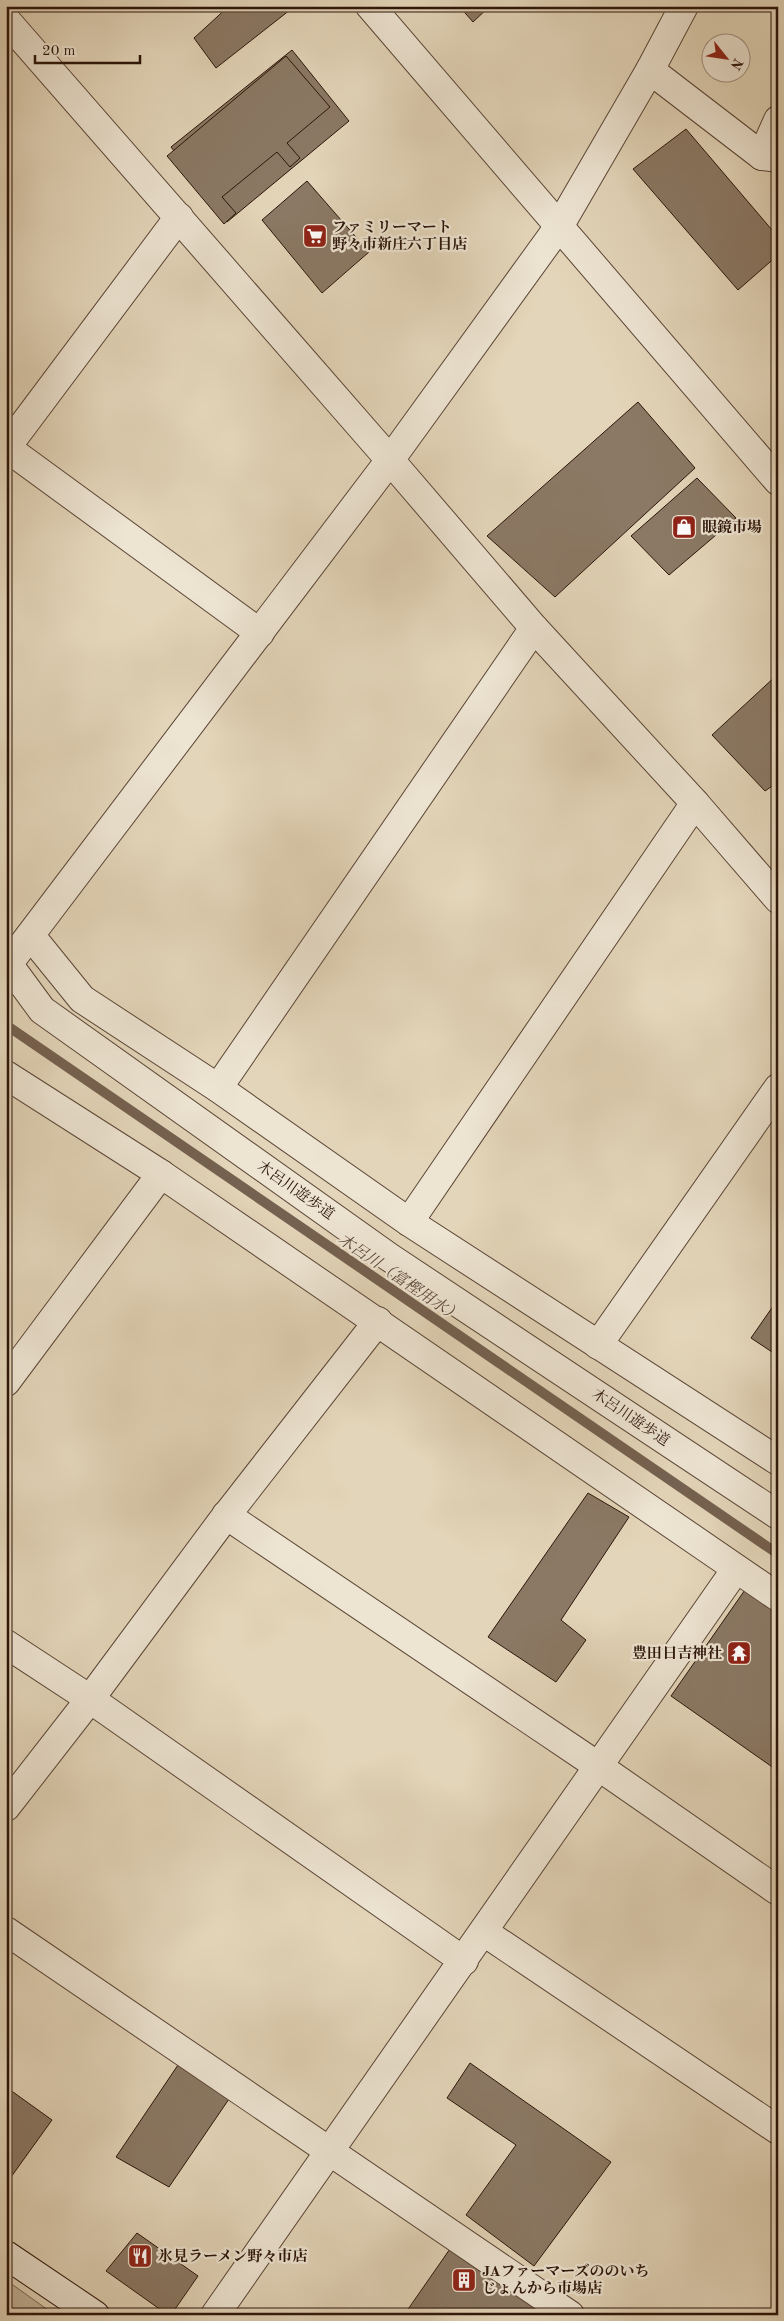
<svg xmlns="http://www.w3.org/2000/svg" width="784" height="2321" viewBox="0 0 784 2321" font-family="'Old Standard TT','Noto Serif JP',serif">
<style>
.green{fill:#c4b49b;stroke:#786452}
.lines{fill:none;stroke-linecap:round;stroke-linejoin:round}
.stream{stroke:#756150;stroke-width:10}
.building{fill:#8b7965;stroke:#2c150a}
.pedestrian-casing{stroke:#5a4536;stroke-width:30}
.minor-casing{stroke:#5a4536;stroke-width:30}
.tertiary-casing{stroke:#5a4536;stroke-width:30}
.secondary-casing{stroke:#2c150a;stroke-width:30}
.pedestrian{stroke:#ede4d2;stroke-width:28}
.minor{stroke:#ede4d2;stroke-width:28}
.tertiary{stroke:#ede4d2;stroke-width:28}
.secondary{stroke:#ede4d2;stroke-width:28}
.labels{text-anchor:middle;stroke-width:4.5;stroke-linejoin:round;paint-order:stroke}
.poi-label{font-size:15px;font-weight:bold;fill:#2c150a;stroke:#ede4d2;text-anchor:start}
.street-label{font-size:15px;fill:#2c150a;stroke:#ede4d2}
.water-label{font-size:16px;font-style:italic;fill:#5c4838;stroke:#ede4d2}
</style>
<rect width="100%" height="100%" fill="#e3d5b9"/>
<filter id="stains"><feTurbulence type="fractalNoise" baseFrequency=".004" numOctaves="4"/><feColorMatrix values="0 0 0 0 .2 0 0 0 0 .09 0 0 0 0 .02 0 0 0 .5 -.17"/></filter>
<radialGradient id="worn" r=".72"><stop offset=".6" stop-color="#630" stop-opacity="0"/><stop offset="1" stop-color="#630" stop-opacity=".3"/></radialGradient>
<!-- green -->
<path class="green" d="M 6,2280 L 55,2315 L 6,2315 Z"/>
<g class="lines">
<!-- stream -->
<path class="stream" d="M 6,1025 L 778,1554"/>
</g>
<!-- building -->
<g class="building">
<path d="M 229,6 L 295,6 L 216,68 L 194,38 Z"/>
<path d="M 459,6 L 490,6 L 473,22 Z"/>
<path d="M 292,50 L 349,121 L 227,222 L 171,147 Z"/>
<path d="M 286,56 L 330,107 L 287,143 L 300,158 L 290,167 L 277,152 L 222,197 L 236,213 L 224,224 L 167,156 Z"/>
<path d="M 686,129 L 778,237 L 778,255 L 738,290 L 633,169 Z"/>
<path d="M 307,181 L 369,252 L 322,293 L 262,220 Z"/>
<path d="M 638,402 L 695,468 L 555,597 L 487,536 Z"/>
<path d="M 697,478 L 736,518 L 669,575 L 631,536 Z"/>
<path d="M 778,674 L 778,782 L 765,791 L 712,735 Z"/>
<path d="M 778,1299 L 778,1356 L 751,1338 Z"/>
<path d="M 588,1493 L 629,1517 L 561,1620 L 586,1640 L 556,1682 L 488,1637 Z"/>
<path d="M 747,1587 L 778,1610 L 778,1771 L 671,1696 Z"/>
<path d="M 470,2063 L 611,2162 L 534,2266 L 466,2215 L 516,2145 L 447,2098 Z"/>
<path d="M 178,2065 L 229,2099 L 169,2187 L 116,2157 Z"/>
<path d="M 6,2087 L 52,2120 L 6,2184 Z"/>
<path d="M 137,2233 L 198,2276 L 171,2315 L 168,2315 L 106,2271 Z"/>
<path d="M 452,2246 L 547,2315 L 404,2315 Z"/>
</g>
<g class="lines">
<defs>
<path id="pedestrian" d="M 6,961 L 42,1010 L 389,1257 L 778,1515"/>
<g id="minor">
<path d="M 6,20 L 390,460 L 534,628 L 695,803 L 778,899"/>
<path d="M 650,70 L 762,156 L 778,158"/>
<path d="M 762,156 L 778,120"/>
<path d="M 6,448 L 179,217"/>
<path d="M 7,448 L 260,633"/>
<path d="M 31,936 L 82,999 L 218,1088 L 409,1222 L 778,1461"/>
<path d="M 6,967 L 390,460 L 560,225 L 650,70 L 684,6"/>
<path d="M 6,1075 L 161,1174"/>
<path d="M 218,1088 L 534,628"/>
<path d="M 409,1222 L 695,803"/>
<path d="M 598,1345 L 778,1088"/>
<path d="M 6,1382 L 161,1174 L 778,1597"/>
<path d="M 226,1515 L 598,1766 L 778,1891"/>
<path d="M 6,1644 L 90,1699 L 464,1961"/>
<path d="M 6,1807 L 90,1699 L 222,1521 L 378,1321"/>
<path d="M 6,1931 L 570,2315"/>
<path d="M 484,1932 L 778,2130"/>
<path d="M 215,2315 L 736,1569"/>
</g>
<path id="tertiary" d="M 370,6 L 778,481"/>
<path id="secondary" d="M 6,2255 L 95,2315"/>
</defs>
<!-- pedestrian casing -->
<use href="#pedestrian" class="pedestrian-casing"/>
<!-- minor casing -->
<use href="#minor" class="minor-casing"/>
<!-- tertiary casing -->
<use href="#tertiary" class="tertiary-casing"/>
<!-- secondary casing -->
<use href="#secondary" class="secondary-casing"/>
<!-- pedestrian -->
<use href="#pedestrian" class="pedestrian"/>
<!-- minor -->
<use href="#minor" class="minor"/>
<!-- tertiary -->
<use href="#tertiary" class="tertiary"/>
<!-- secondary -->
<use href="#secondary" class="secondary"/>
</g>
<!-- icons -->
<defs>
<symbol id="supermarket-square" viewBox="-11 -11 22 22"><rect x="-9" y="-9" width="18" height="18" rx="4" fill="#8f2418" stroke="#ede4d2"/><path d="M-6-5.5h2.5l.6 2H6L4.5 2H-2.5L-4.4-4H-6ZM-1.5 3.2a1.3 1.3 0 1 0 .1 0ZM3 3.2a1.3 1.3 0 1 0 .1 0Z" fill="#fff"/></symbol>
<symbol id="shop-square" viewBox="-11 -11 22 22"><rect x="-9" y="-9" width="18" height="18" rx="4" fill="#8f2418" stroke="#ede4d2"/><path d="M-5-2.5h2.3a2.7 3.5 0 0 1 5.4 0H5L5.5 6h-11ZM-1.5-2.5h3a1.5 2.3 0 0 0-3 0Z" fill="#fff"/></symbol>
<symbol id="temple-square" viewBox="-11 -11 22 22"><rect x="-9" y="-9" width="18" height="18" rx="4" fill="#8f2418" stroke="#ede4d2"/><path d="M0-6L5-2H3V0L6.5 2.5H4V6H1.5V3h-3V6H-4V2.5H-6.5L-3 0V-2H-5Z" fill="#fff"/></symbol>
<symbol id="restaurant-square" viewBox="-11 -11 22 22"><rect x="-9" y="-9" width="18" height="18" rx="4" fill="#8f2418" stroke="#ede4d2"/><path d="M-5-6h1v4h1v-4h1v4h1v-4h1v5L-1.5 .5V6h-2V.5L-5-1ZM5-6V6H3V1.5H1.5Q1.5-4 5-6Z" fill="#fff"/></symbol>
<symbol id="building-square" viewBox="-11 -11 22 22"><rect x="-9" y="-9" width="18" height="18" rx="4" fill="#8f2418" stroke="#ede4d2"/><path d="M-4-6H4V6H1V3H-1V6H-4ZM-2.5-4.3h1.7v1.8h-1.7ZM.8-4.3h1.7v1.8H.8ZM-2.5-1h1.7V.8h-1.7ZM.8-1h1.7V.8H.8Z" fill="#fff"/></symbol>
</defs>
<g fill-rule="evenodd">
<use href="#supermarket-square" x="301" y="222" width="28" height="28"/>
<use href="#shop-square" x="670" y="513" width="28" height="28"/>
<use href="#temple-square" x="725" y="1639" width="28" height="28"/>
<use href="#restaurant-square" x="126" y="2242" width="28" height="28"/>
<use href="#building-square" x="450" y="2266" width="28" height="28"/>
</g>
<g class="labels">
<!-- poi labels -->
<g class="poi-label">
<text x="332" y="232">ファミリーマート<tspan x="332" dy="17">野々市新庄六丁目店</tspan></text>
<text x="702" y="532">眼鏡市場</text>
<text x="722" y="1658" text-anchor="end">豊田日吉神社</text>
<text x="158" y="2261">氷見ラーメン野々市店</text>
<text x="482" y="2276">JAファーマーズののいち<tspan x="482" dy="17">じょんから市場店</tspan></text>
</g>
<!-- street labels -->
<g class="street-label">
<text transform="translate(296 1190) rotate(35)" y="5">木呂川遊歩道</text>
<text transform="translate(631 1417) rotate(34)" y="5">木呂川遊歩道</text>
</g>
<!-- water labels -->
<g class="water-label">
<text transform="translate(400 1277) rotate(34)" y="6">木呂川（富樫用水）</text>
</g>
</g>
<!-- margin -->
<rect width="784" height="2321" fill="none" stroke="#e3d5b9" stroke-width="25"/>
<rect x="8" y="8" width="769" height="2306" fill="none" stroke="#2c150a" stroke-width="2.5"/>
<rect x="12" y="12" width="759" height="2296" fill="none" stroke="#2c150a"/>
<!-- north arrow -->
<g transform="translate(726 58) rotate(120)"><circle r="24" fill="#ede4d2" stroke="#a09182"/>
<path d="M0-4L9 19L0 12L-9 19Z" fill="#8f2418"/>
<text y="-8" font-size="14" font-weight="bold" text-anchor="middle" fill="#2c150a">N</text>
</g>
<!-- scale -->
<path d="M35 55v8h105v-8" fill="none" stroke="#2c150a" stroke-width="2.5"/>
<text x="42" y="55" font-size="15" fill="#2c150a" stroke="#ede4d2" stroke-width="4" paint-order="stroke">20 m</text>
<rect width="100%" height="100%" filter="url(#stains)"/>
<rect width="100%" height="100%" fill="url(#worn)"/>
</svg>
